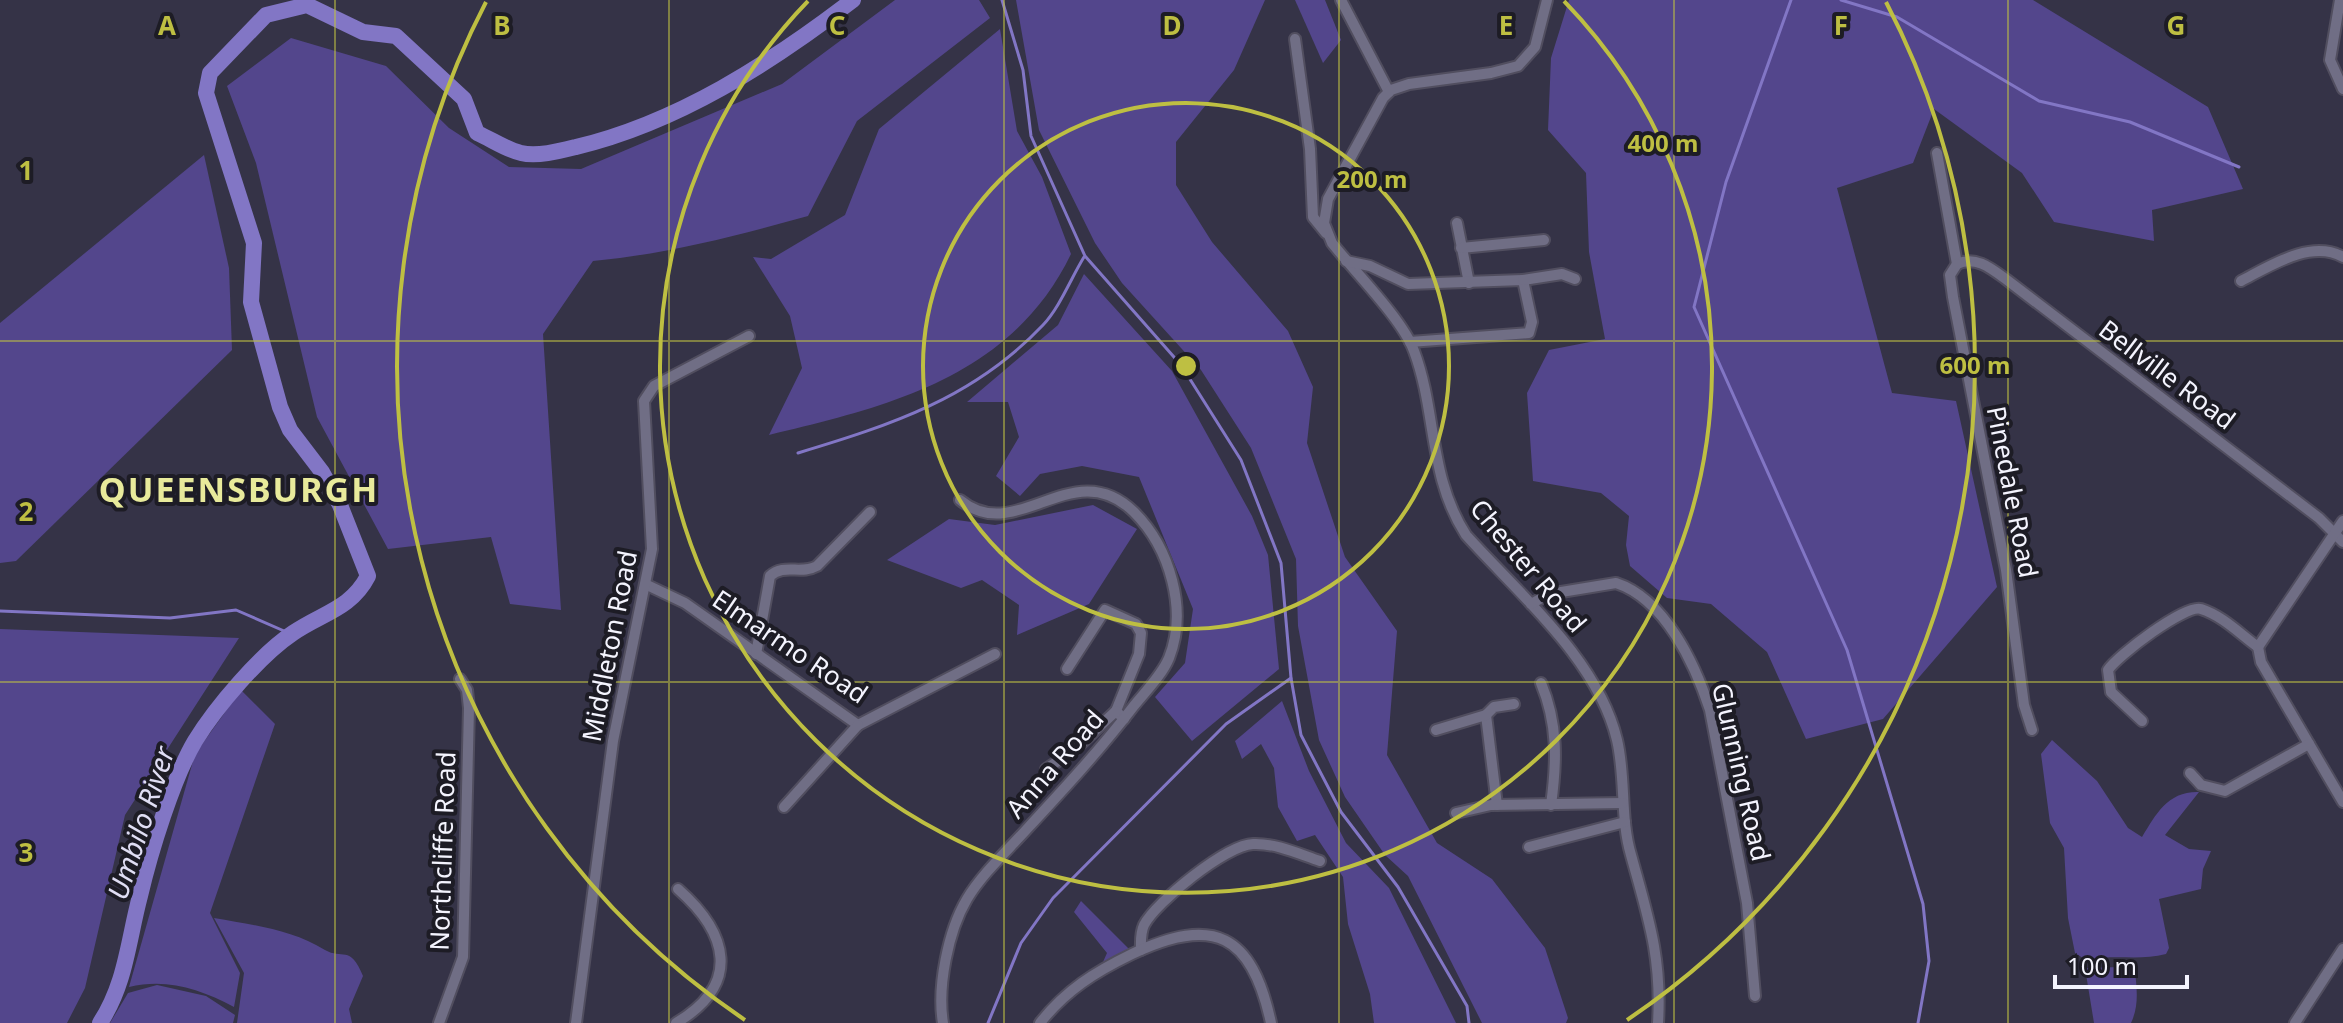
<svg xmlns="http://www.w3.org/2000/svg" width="2343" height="1023" viewBox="0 0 2343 1023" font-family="'Noto Sans',sans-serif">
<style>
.green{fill:#53468c}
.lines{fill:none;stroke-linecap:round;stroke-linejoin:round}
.stream{stroke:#8276c5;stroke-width:3}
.river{stroke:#8276c5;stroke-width:16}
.minor-casing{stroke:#514e5f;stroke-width:14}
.minor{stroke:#706e85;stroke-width:10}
.grid{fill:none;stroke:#bebf42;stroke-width:2;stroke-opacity:0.55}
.ring{fill:none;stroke:#bebf42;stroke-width:4}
.labels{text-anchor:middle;stroke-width:8;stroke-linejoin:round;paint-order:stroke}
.street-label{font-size:26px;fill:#f4f4fe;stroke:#1d1c25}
.water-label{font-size:28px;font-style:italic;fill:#e0def4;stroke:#1d1c25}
.district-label{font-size:34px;font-weight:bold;letter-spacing:2px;fill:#e8ea9b;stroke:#1d1c25}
.grid-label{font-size:26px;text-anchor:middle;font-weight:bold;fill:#bebf42;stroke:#1d1c25;stroke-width:8;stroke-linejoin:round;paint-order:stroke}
.centre{fill:#bebf42;stroke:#1d1c25;stroke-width:4}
.ring-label{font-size:24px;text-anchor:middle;font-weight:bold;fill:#bebf42;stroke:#1d1c25;stroke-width:8;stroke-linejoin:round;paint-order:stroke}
</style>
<rect width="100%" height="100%" fill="#353347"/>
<!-- green -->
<g class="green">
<path d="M 895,0 L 979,0 L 990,18 L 857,121 L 808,216 C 736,236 667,254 593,261 L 543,334 L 561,610 L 510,604 L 491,537 L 388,549 L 317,417 L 256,163 L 227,86 L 291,38 L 386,66 L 449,128 L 509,167 L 581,169 L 782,84 Z"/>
<path d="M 1016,0 L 1265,0 L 1234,70 L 1176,142 L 1176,185 L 1212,242 L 1288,331 L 1313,387 L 1307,443 L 1345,557 L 1397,631 L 1387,755 L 1437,843 L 1492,879 L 1545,948 L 1568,1018 L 1566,1023 L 1482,1023 L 1408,876 L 1385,855 L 1345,797 L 1319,740 L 1298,626 L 1296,559 L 1251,448 L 1201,370 L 1122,283 L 1095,243 L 1039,130 Z"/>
<path d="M 1295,0 L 1325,0 L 1341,40 L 1323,63 Z"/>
<path d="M 1569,0 L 2033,0 L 2208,107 L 2243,189 L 2152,210 L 2154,241 L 2054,222 L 2022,173 L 1934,109 L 1913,163 L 1837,188 L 1892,393 L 1956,401 L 1997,587 L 1883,719 L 1806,739 L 1767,652 L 1711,604 L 1667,598 L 1630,566 L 1626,545 L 1629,516 L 1601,493 L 1533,481 L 1527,393 L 1549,350 L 1605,339 L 1589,252 L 1586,173 L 1548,130 L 1551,58 Z"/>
<path d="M 1000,29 L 1017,131 L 1042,177 L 1071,254 C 1012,376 891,406 769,435 L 802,368 L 790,316 L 753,257 L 771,259 L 845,215 L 879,129 Z"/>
<path d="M 204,155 L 229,268 L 232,350 L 16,561 L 0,563 L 0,323 Z"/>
<path d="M 1084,274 L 1172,371 L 1252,516 L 1268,555 L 1279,669 L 1192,741 L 1155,697 L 1185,663 L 1193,609 L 1139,477 L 1082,466 L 1040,474 L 1020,496 L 996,476 L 1019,437 L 1008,402 L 967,402 L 1058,325 Z"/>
<path d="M 1093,505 L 1137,529 L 1089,604 L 1017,635 L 1019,605 L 982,580 L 961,588 L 887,560 L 949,519 L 995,525 Z"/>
<path d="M 0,629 L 239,638 L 125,815 L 85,988 L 67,1023 L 0,1023 Z"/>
<path d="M 241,690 L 275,724 L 210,913 L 240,973 L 234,1007 C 200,989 167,978 129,987 L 195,754 Z"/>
<path d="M 1282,701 L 1309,771 L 1346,843 L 1389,888 L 1456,1023 L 1374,1023 L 1370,994 L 1348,924 L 1343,877 L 1315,835 L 1297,841 L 1278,807 L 1274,768 L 1261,744 L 1242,759 L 1235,741 Z"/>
<path d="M 2052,740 L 2097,781 L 2128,828 L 2142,837 C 2156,814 2168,791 2199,792 L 2165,835 L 2189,849 L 2211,851 L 2203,869 L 2201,889 L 2159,899 L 2169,948 L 2166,954 C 2140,961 2116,954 2086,960 L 2075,953 L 2068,918 L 2064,848 L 2050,823 L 2041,754 Z"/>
<path d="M 1081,901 L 1131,951 L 1103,962 L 1107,953 L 1074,912 Z"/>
<path d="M 214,918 C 253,925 291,929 325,950 C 342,960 350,944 363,976 L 349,1009 L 352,1023 L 237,1023 L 244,973 Z"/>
<path d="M 2121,967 L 2135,971 C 2137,990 2139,1006 2131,1023 L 2094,1023 L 2085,968 Z"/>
<path d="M 157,985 L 206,996 L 235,1015 L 233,1023 L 110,1023 L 128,993 Z"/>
</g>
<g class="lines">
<!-- stream -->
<g class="stream">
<path d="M 1002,0 L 1023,70 L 1031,136 L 1085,256 L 1181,365 L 1241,460 L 1281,563 L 1291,678 L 1301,735 L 1341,812 L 1398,887 L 1467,1006 L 1469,1023"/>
<path d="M 1791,0 L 1726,182 L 1694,307 L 1847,650 L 1923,904 L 1929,961 L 1918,1023"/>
<path d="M 1841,0 L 1897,17 L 2039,101 L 2130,122 L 2239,167"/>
<path d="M 798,453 C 891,425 974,398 1043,325 C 1060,307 1071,278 1084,257"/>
<path d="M 0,611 L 170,618 L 236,610 L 291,634"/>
<path d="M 988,1023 L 1021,943 L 1053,898 L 1226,724 L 1291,678"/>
</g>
<!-- river -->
<path class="river" d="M 100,1023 C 126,983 128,941 140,896 C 150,853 173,778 195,741 C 216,707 260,655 293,633 C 322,613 351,609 368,576 L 340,505 L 322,472 L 290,430 L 280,407 L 251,302 L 254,243 L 206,93 L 210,73 L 266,15 L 307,5 L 363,32 L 396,36 L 464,99 L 477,133 C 491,139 507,150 521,153 C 537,157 560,151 576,147 C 677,123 771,63 853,0"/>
<defs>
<g id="minor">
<path d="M 1341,0 L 1389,92"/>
<path d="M 1547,0 L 1535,47 L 1518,66 L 1491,73 L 1409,84 L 1391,90 L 1383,98 L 1328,199 L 1324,223 L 1332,243 C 1354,271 1403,320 1414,351 C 1437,412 1428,476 1466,535 C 1519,594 1598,660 1617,740 C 1626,778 1620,818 1631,855 C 1648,917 1662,957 1658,1023"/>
<path d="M 2340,0 L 2330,60 L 2343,89"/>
<path d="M 1295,39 L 1310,149 L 1313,217 L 1326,233"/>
<path d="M 1937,153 L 1957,264"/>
<path d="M 1457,223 L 1469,283"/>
<path d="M 1461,248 L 1544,240"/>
<path d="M 1346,261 L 1370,266 L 1408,284 L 1523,280 L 1532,322 L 1529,333 L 1410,342"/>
<path d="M 1957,264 C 1976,255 1992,269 2007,280 L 2319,518 L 2343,542"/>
<path d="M 1957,264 L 1950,275 L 1953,297 L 2006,570 L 2024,705 L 2032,730"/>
<path d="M 1523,280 L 1562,274 L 1575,279"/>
<path d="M 2241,281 C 2270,266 2311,239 2343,257"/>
<path d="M 647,585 L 685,603 L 858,725 L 995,654"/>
<path d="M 1531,604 L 1549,594 L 1616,583 C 1665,599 1695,664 1710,710 L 1747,903 L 1755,996"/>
<path d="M 2258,647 L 2261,662 L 2343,802"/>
<path d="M 2258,647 L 2343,521"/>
<path d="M 756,654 L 770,576 C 784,563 801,575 817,566 L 870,512"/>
<path d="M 1067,669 L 1105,610 L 1136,624 L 1141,633 L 1139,654 L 1116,711 L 1124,719"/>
<path d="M 1541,683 C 1558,724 1557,761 1551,805"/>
<path d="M 1486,715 L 1497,805"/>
<path d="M 2142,721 L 2111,692 L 2108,670 C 2117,656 2185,604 2201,609 C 2223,616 2240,634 2258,647"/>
<path d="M 1436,730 L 1486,715 L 1494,707 L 1514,704"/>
<path d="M 1046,769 L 1073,751 L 1116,711"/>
<path d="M 2190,773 L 2201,785 L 2225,791 L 2309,744"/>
<path d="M 784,807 L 858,725"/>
<path d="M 1456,813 L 1491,805 L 1623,803"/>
<path d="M 1529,847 L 1625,822"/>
<path d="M 1141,950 C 1141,941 1140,934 1144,925 C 1156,902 1226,845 1253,844 C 1276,843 1299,854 1320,861"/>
<path d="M 439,1023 L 463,957 L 469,708 L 467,690 L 460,679"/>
<path d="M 576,1023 L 613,741 L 652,549 L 644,401 L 654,386 L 749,336"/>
<path d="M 676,1023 C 742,984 728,933 678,889"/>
<path d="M 943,1023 C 937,987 948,931 967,899 C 982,874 1006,852 1026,830 C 1063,790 1100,750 1133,707 C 1145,692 1162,675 1169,658 C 1188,610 1170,548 1134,512 C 1073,452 1017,547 960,500"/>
<path d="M 1040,1023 C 1066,990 1095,972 1132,954 C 1214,915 1252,934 1271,1023"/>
<path d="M 2295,1023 L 2343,949"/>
</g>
</defs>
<!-- minor casing -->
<use href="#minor" class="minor-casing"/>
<!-- minor -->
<use href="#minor" class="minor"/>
</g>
<!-- grid -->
<path class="grid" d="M 335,0 L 335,1023M 669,0 L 669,1023M 1004,0 L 1004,1023M 1339,0 L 1339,1023M 1674,0 L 1674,1023M 2008,0 L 2008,1023M 0,341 L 2343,341M 0,682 L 2343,682"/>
<!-- distance rings -->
<g class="ring">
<circle cx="1186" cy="366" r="263"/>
<path d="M1564 1A526 526 0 1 1 808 1"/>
<path d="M745 1020A789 789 0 0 1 486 2M1886 2A789 789 0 0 1 1627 1020"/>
</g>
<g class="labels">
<!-- street labels -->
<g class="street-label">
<text transform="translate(2167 375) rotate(37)" y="9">Bellville Road</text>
<text transform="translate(2012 492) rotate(79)" y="9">Pinedale Road</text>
<text transform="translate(1528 566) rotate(50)" y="9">Chester Road</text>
<text transform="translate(610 646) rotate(-79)" y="9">Middleton Road</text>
<text transform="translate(790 647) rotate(34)" y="9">Elmarmo Road</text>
<text transform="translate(1055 764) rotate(-49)" y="9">Anna Road</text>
<text transform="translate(1741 772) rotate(77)" y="9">Glunning Road</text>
<text transform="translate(443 851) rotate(-88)" y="9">Northcliffe Road</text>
</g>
<!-- water labels -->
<g class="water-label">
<text transform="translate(141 823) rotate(-72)" y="10">Umbilo River</text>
</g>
<!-- district labels -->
<g class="district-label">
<text x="239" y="502">QUEENSBURGH</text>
</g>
</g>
<g class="grid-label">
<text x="167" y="35">A</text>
<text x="502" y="35">B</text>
<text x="837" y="35">C</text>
<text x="1172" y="35">D</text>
<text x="1506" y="35">E</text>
<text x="1841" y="35">F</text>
<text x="2176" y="35">G</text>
<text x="26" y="180">1</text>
<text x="26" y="521">2</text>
<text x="26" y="862">3</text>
</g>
<circle cx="1186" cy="366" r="12" class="centre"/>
<g class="ring-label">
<text x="1663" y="152">400 m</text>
<text x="1372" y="188">200 m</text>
<text x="1975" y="374">600 m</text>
</g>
<!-- scale -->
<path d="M2055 975v12h132v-12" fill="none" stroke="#f4f4fe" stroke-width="4"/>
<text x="2067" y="975" font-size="24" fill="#f4f4fe" stroke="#1d1c25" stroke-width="6" paint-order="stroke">100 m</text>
</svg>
